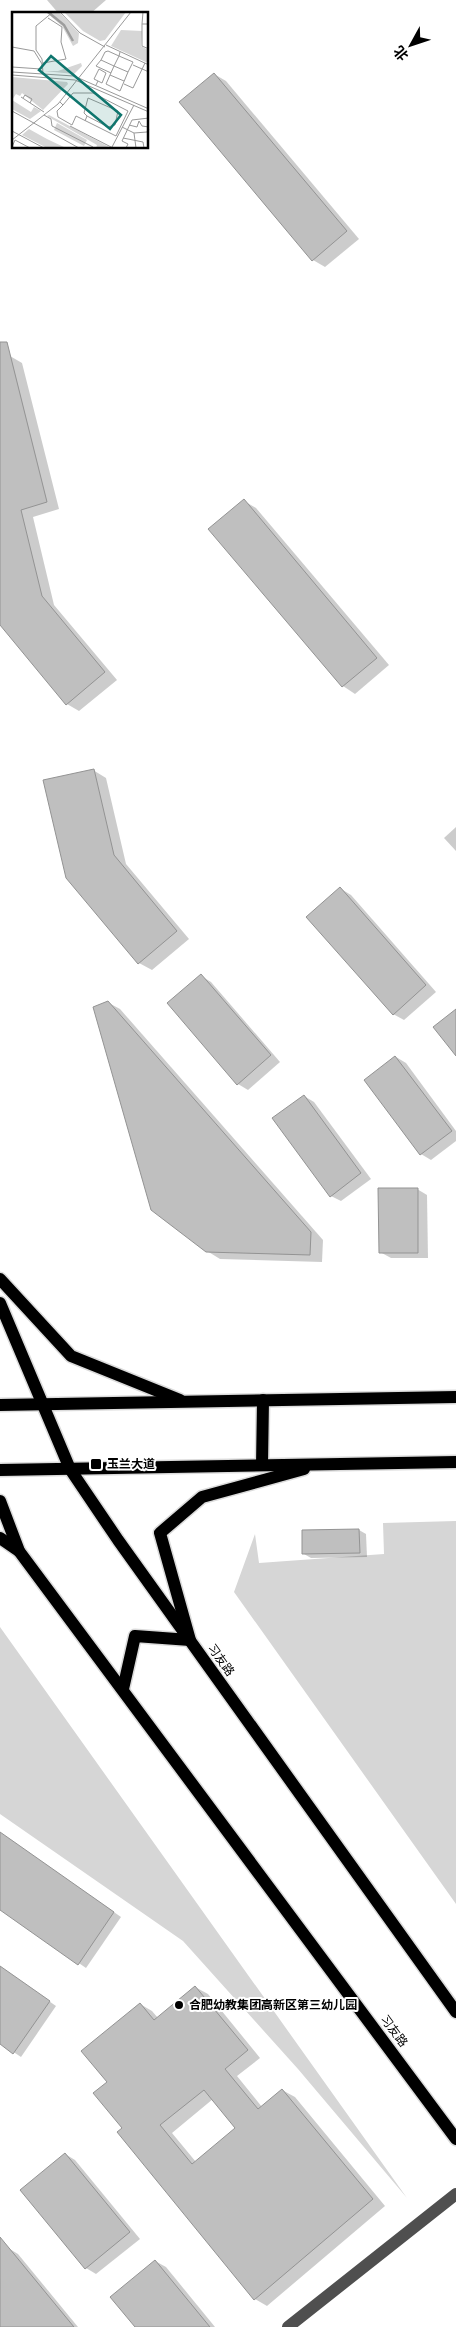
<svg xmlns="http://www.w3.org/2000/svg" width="456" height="2327" viewBox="0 0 456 2327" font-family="Figtree,'Noto Sans SC',sans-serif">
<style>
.green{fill:#d6d6d6}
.shadow{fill:#0003;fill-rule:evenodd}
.building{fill:#bfbfbf;stroke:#939393;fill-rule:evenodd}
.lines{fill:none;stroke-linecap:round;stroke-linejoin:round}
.major-casing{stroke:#dbdbdb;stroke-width:15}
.minor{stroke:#4f4f4f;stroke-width:12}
.major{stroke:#000;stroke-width:12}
.poi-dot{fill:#000;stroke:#fff;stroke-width:2}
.labels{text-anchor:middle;stroke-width:4;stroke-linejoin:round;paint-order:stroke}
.poi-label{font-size:12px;font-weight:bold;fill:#000;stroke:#fff;text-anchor:start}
.street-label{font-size:12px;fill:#000;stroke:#fff}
.inset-river{fill:none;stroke:#9d9d9d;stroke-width:2.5}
.inset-road{fill:none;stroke:#999;stroke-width:1}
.view{fill:#0f766e;fill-opacity:0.15;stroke:#0f766e;stroke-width:2.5}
.inset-edge{fill:none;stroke:#000;stroke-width:2.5}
</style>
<rect width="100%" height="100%" fill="#fff"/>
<!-- green -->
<g class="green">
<path d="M 456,1521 L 456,1904 L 234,1592 L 255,1534 L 259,1563 L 384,1554 L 383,1523 Z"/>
<path d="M 0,1627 L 407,2198 L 298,2069 L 183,1941 L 0,1814 Z"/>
</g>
<!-- shadow -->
<g class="shadow">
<path d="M 47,0 L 106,0 L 90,14 L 59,14 Z"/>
<path d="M 214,74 L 226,81 L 359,239 L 325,267 L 313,260 Z"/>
<path d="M 10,356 L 22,363 L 59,509 L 33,517 L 54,605 L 117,680 L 79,711 L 67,704 L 0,623 L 0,357 Z"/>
<path d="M 244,501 L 256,508 L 389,665 L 355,694 L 343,686 L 210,529 Z"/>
<path d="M 93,770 L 106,778 L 126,864 L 189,939 L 152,970 L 139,963 Z"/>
<path d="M 456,827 L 456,851 L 444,838 Z"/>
<path d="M 341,889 L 351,895 L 436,992 L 404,1020 L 393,1014 Z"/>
<path d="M 201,976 L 211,982 L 280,1062 L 248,1090 L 238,1084 Z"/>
<path d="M 107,1002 L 120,1009 L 323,1240 L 322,1262 L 220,1259 L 207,1251 Z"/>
<path d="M 396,1057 L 406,1063 L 456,1131 L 456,1141 L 431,1160 L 421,1154 Z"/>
<path d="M 304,1096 L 314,1102 L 371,1179 L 341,1201 L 331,1196 Z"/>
<path d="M 417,1189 L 427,1195 L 428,1258 L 391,1258 L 380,1252 Z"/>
<path d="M 359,1530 L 366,1534 L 367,1557 L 311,1558 L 304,1554 Z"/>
<path d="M 0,1833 L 121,1917 L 86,1968 L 0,1909 Z"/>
<path d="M 0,1967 L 56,2006 L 21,2057 L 0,2043 Z"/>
<path d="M 195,1987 L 208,1994 L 260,2058 L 237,2076 L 262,2107 L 282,2090 L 295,2097 L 385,2206 L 267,2306 L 255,2299 L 124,2128 L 108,2083 L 140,2004 L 152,2011 L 158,2018 ZM 213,2099 L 237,2128 L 196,2162 L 172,2133 Z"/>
<path d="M 65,2154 L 75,2160 L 140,2239 L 96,2274 L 86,2268 L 21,2190 Z"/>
<path d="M 8,2248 L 18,2254 L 78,2327 L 0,2327 L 0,2255 Z"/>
<path d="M 155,2261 L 166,2267 L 215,2327 L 136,2327 Z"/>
</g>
<!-- building -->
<g class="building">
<path d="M 214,73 L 347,231 L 312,261 L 179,102 Z"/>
<path d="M 0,342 L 7,342 L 47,502 L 21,510 L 42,596 L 105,672 L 66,705 L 0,625 Z"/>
<path d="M 244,499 L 377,658 L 342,687 L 208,529 Z"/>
<path d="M 94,769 L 114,855 L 177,931 L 138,964 L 66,878 L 43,780 Z"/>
<path d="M 340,887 L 426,985 L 393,1015 L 306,917 Z"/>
<path d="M 201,974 L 271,1055 L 237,1085 L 167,1003 Z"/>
<path d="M 108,1001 L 311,1232 L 310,1255 L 206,1252 L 151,1210 L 93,1007 Z"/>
<path d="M 456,1009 L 456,1056 L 433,1027 Z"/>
<path d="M 395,1056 L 452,1131 L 420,1155 L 364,1080 Z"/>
<path d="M 304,1095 L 361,1173 L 330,1197 L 272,1118 Z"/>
<path d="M 378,1188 L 418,1188 L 418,1253 L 379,1253 Z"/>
<path d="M 359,1529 L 360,1553 L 302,1554 L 302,1530 Z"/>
<path d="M 0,1832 L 114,1912 L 78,1965 L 0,1910 Z"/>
<path d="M 0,1966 L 50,2001 L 13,2054 L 0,2044 Z"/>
<path d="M 195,1986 L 248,2050 L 225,2069 L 258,2109 L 282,2089 L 373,2199 L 254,2300 L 117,2132 L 122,2128 L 93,2093 L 107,2082 L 81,2051 L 140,2003 L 154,2020 ZM 204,2090 L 235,2128 L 192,2164 L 160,2125 Z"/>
<path d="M 65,2153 L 130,2232 L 85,2269 L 20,2190 Z"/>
<path d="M 0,2237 L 74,2327 L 0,2327 Z"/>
<path d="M 155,2260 L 210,2327 L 135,2327 L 110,2297 Z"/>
</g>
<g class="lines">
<defs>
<g id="major">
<path d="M 0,1279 L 71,1356 L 180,1400"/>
<path d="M 0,1303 L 70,1469 L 118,1540 L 456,2012"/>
<path d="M 0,1405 L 456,1397"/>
<path d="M 262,1465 L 263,1400"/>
<path d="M 0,1470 L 456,1462"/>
<path d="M 0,1501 L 19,1551 L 456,2139"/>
<path d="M 0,1538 L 19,1551"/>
<path d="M 123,1689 L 135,1636 L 190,1640 L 160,1533 L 202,1497 L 304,1469"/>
</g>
</defs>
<!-- major casing -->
<use href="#major" class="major-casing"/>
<!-- minor -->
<path class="minor" d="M 288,2327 L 456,2194"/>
<!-- major -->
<use href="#major" class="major"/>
</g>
<!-- markers -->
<g class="poi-dot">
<rect x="90" y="1458" width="12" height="12" rx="2.5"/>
<circle cx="179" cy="2005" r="5"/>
</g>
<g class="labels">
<!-- poi labels -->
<g class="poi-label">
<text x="107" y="1468">玉兰大道</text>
<text x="189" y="2009">合肥幼教集团高新区第三幼儿园</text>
</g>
<!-- street labels -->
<g class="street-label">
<text transform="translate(221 1660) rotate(54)" y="4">习友路</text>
<text transform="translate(394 2031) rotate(53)" y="4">习友路</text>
</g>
</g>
<!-- overview -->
<g transform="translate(12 12)">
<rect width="136" height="136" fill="#fff"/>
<path d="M 52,0 L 114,0 L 93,28 L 88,29 L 71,19 ZM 109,18 L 130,19 L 129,34 L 136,38 L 136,51 L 99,34 ZM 69,51 L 70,54 L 62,62 L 32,59 L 46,59 ZM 0,65 L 55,70 L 56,72 L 31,98 L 10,81 L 8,84 L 4,82 L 0,88 ZM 0,88 L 19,100 L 22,95 L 29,99 L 18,107 L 0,97 ZM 35,104 L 37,103 L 99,136 L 84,136 L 85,133 ZM 17,117 L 35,127 L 54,136 L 35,136 L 10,123 Z" fill="#d6d6d6"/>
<path d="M 45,111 L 75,128 L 72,134 L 42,118 Z" fill="#d6d6d6"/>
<path d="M 34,0 L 47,0 L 67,21 L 66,31 L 61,34 L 50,14 Z" fill="#d6d6d6"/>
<path class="inset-river" d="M 36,0 L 52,13 L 61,29"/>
<path class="inset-road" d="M 48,0 L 68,21 L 93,35M 131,0 L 130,12 L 137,12M 130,12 L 130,34 L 137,37M 94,33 L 137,53M 0,35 L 22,39 L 30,52 L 29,57 L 0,55M 108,40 L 107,44 L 102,54 L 94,72 L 108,79 L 116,60 L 102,54 L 89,48 L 93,40 L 96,39 L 107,44 L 121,50 L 116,60M 89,48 L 84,54 L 99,61M 31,51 L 54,47 L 49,30 L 50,15 L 36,6M 121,53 L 137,60M 0,60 L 62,64 L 137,97M 31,62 L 30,47 L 24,38 L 24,14 L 41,0M 0,63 L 63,68 L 137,100M 98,63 L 112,69M 112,72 L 121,76 L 133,51M 84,73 L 86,69 L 90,71 L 94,61 L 87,57 L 82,67 L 86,69M 9,85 L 32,100M 11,86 L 13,83 L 20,87 L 18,91M 48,90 L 51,93 L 61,81 L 81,81 L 116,99 L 104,124 L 64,104 L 60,113 L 46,105 L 45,99 L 51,93M 0,99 L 67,136M 32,103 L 39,107 L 40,114 L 81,135M 75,104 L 72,101 L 76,86 L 106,99 L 103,113 L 96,115M 73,109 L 75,104 L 96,115M 117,113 L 125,115 L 127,109 L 130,114 L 137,115M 58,114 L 101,136M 110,115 L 122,121 L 135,120 L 137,117M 0,119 L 32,136M 122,121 L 124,136M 111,126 L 131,130 L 132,136M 0,128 L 46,92 L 119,0M 0,135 L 3,128 L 18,136M 100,135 L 122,93M 114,136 L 116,132 L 110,129 L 120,108 L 137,106"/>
<path class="view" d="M 39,44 L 109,103 L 98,117 L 27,58 Z"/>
<rect width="136" height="136" class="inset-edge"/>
</g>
<!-- north arrow -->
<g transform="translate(411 45) rotate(230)" stroke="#ffffff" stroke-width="4" paint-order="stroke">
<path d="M0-4L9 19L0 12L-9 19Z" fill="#000000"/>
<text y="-8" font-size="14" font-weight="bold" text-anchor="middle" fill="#000000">北</text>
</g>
</svg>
